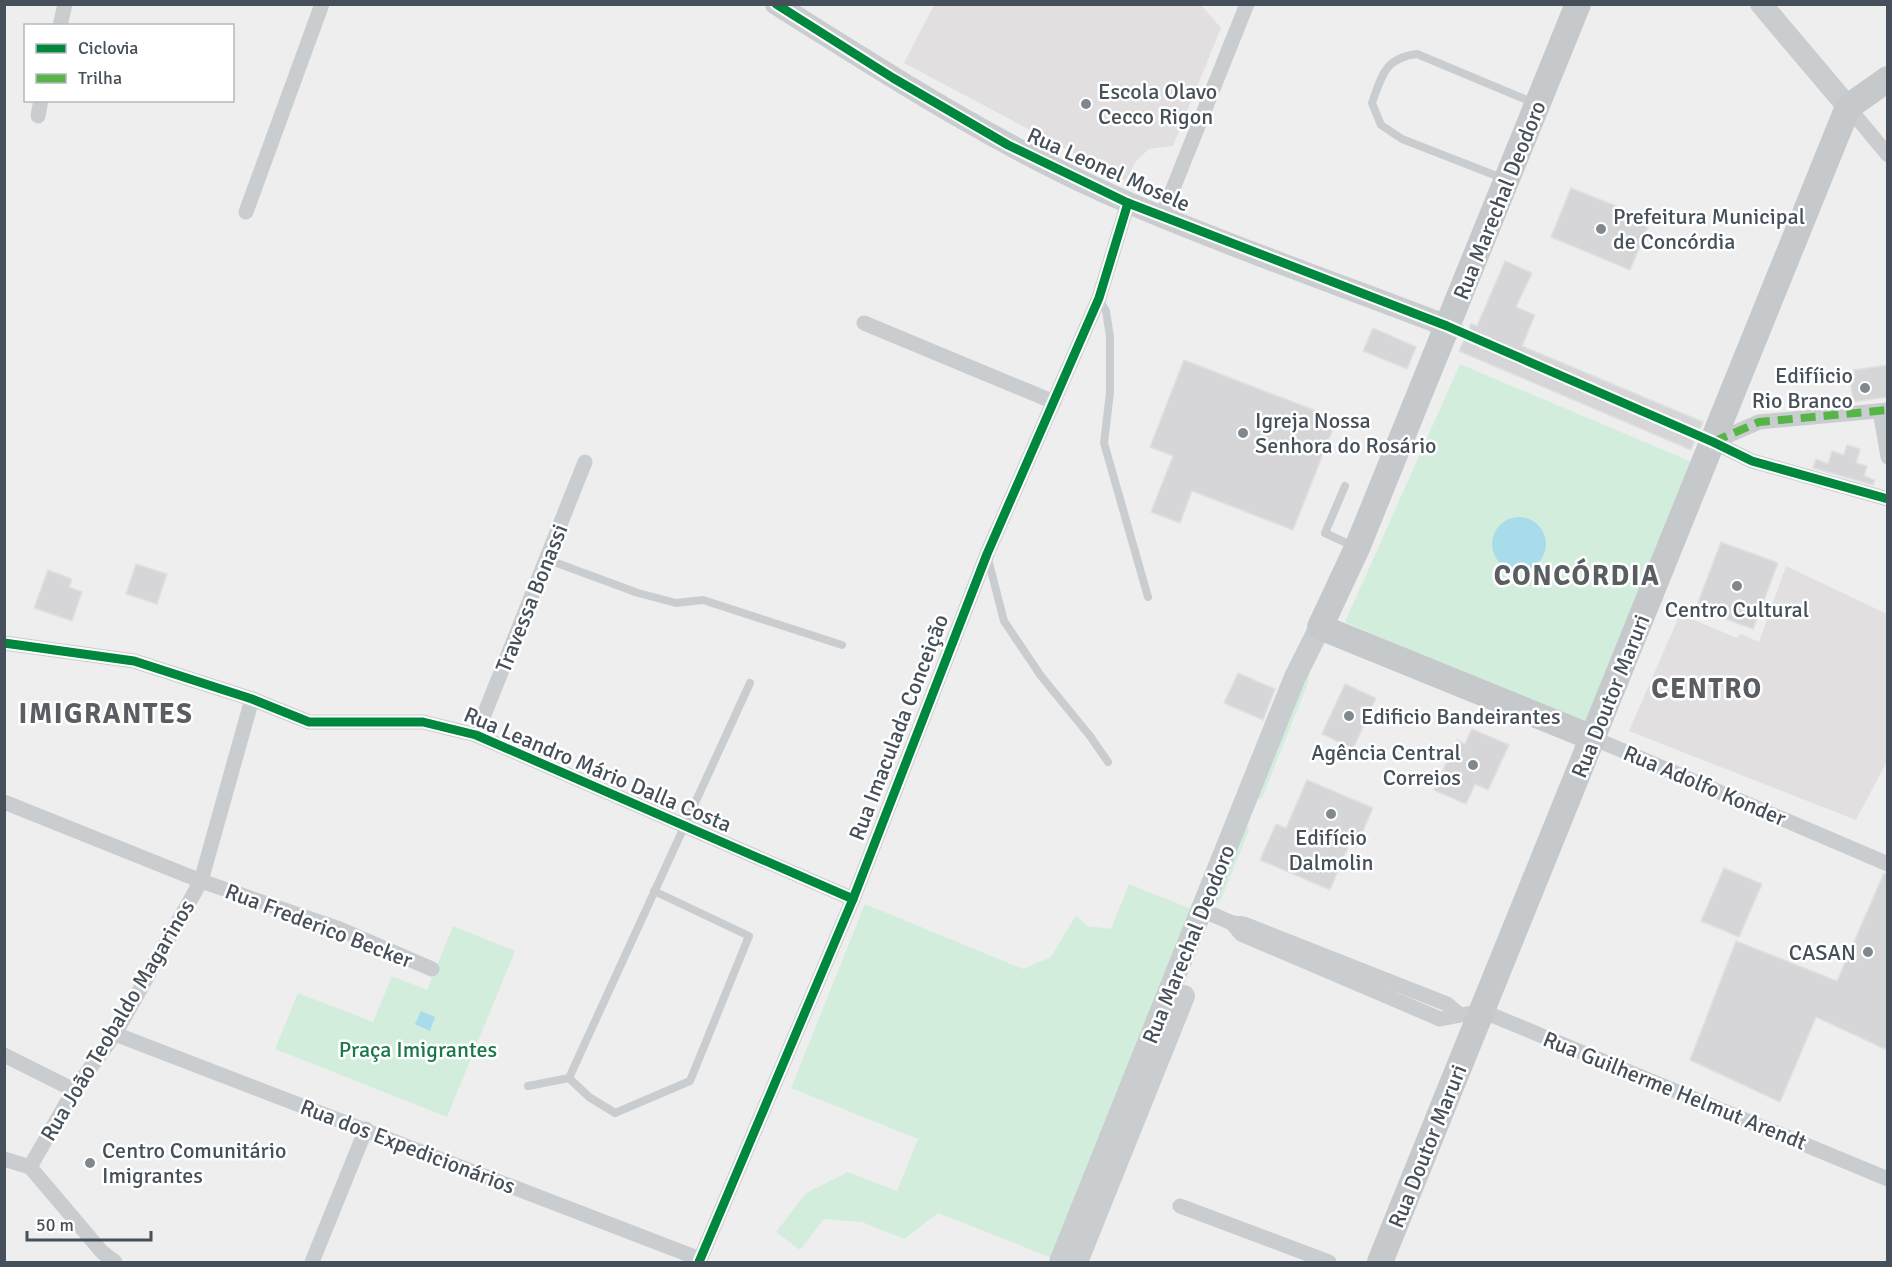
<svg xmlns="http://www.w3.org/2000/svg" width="1892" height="1267" viewBox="0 0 1892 1267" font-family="Signika,sans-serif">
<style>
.education{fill:#e1dfe0}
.green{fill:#d3eddd}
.water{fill:#a8dcea}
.building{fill:#d6d6d8;stroke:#e0e0e1;stroke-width:1.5}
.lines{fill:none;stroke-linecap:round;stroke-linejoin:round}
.street-tunnel{stroke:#cdced0;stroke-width:15;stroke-dasharray:15 8;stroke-linecap:butt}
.lane{stroke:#cacdcf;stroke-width:8}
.street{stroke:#cacdcf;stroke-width:15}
.secondary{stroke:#cacdd0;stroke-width:22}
.primary{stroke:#c5c9cc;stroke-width:26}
.quiet{stroke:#57b448;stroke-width:8;stroke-dasharray:15 8;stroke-linecap:butt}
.cycleway-casing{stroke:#fff;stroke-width:13}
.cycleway{stroke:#00873e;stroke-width:9}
.poi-dot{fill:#81878e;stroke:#fff;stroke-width:2}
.labels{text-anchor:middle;stroke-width:5;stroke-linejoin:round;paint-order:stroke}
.poi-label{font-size:22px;fill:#46505a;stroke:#fff;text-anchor:start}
.street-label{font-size:22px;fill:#46505a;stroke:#fff}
.park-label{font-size:22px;fill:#1a7849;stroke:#fff}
.district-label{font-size:28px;font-weight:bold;letter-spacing:1.5px;fill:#5a5d62;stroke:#fff}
</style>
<rect width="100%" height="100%" fill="#efeeee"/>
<!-- education -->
<g class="education">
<path d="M 934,5 L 1201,5 L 1221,28 L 1173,146 L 1149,149 L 1136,161 L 1126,181 L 904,63 Z"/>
<path d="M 1786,566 L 1887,614 L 1887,761 L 1856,820 L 1629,731 L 1680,614 L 1737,638 L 1741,634 L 1759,642 Z"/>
</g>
<!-- green -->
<g class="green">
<path d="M 1460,364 L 1692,462 L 1586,728 L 1345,622 Z"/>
<path d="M 1312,658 L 1308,683 L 1262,798 L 1252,802 Z"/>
<path d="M 1246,821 L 1249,830 L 1221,899 L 1214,905 Z"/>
<path d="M 1129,884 L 1194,910 L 1052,1258 L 938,1213 L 904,1239 L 862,1222 L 824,1219 L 800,1250 L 776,1232 L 806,1193 L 848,1172 L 897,1191 L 918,1139 L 791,1088 L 865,904 L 1023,969 L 1051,957 L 1076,915 L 1087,926 L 1111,929 Z"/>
<path d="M 453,926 L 515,951 L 447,1117 L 275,1049 L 298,993 L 373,1022 L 392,976 L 427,990 Z"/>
</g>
<!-- water -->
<g class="water">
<circle cx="1519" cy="544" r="27"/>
<path d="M 421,1011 L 435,1017 L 430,1031 L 415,1024 Z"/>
</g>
<!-- building -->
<g class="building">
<path d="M 1571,188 L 1651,220 L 1630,270 L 1551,237 Z"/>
<path d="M 1505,261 L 1532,273 L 1516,307 L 1535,315 L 1522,346 L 1703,422 L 1691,450 L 1459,351 L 1471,324 L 1477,326 Z"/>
<path d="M 1373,328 L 1416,347 L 1407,369 L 1363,351 Z"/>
<path d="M 1184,360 L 1337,419 L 1293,530 L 1192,491 L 1180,523 L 1151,512 L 1173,456 L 1150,447 Z"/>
<path d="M 1887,365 L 1887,397 L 1853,402 L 1850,378 L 1855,377 L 1854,370 Z"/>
<path d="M 1847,445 L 1860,449 L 1856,463 L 1867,466 L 1864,476 L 1875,480 L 1873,485 L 1813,468 L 1816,459 L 1828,464 L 1832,451 L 1844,455 Z"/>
<path d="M 1721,542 L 1778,563 L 1753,629 L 1696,608 Z"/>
<path d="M 136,564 L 167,574 L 157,604 L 126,594 Z"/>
<path d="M 48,570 L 72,579 L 69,587 L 82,592 L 72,621 L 34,608 Z"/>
<path d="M 1238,673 L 1275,689 L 1263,720 L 1224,703 Z"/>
<path d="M 1345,684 L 1376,698 L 1353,749 L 1322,734 Z"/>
<path d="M 1472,729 L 1509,745 L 1488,790 L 1475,784 L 1466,804 L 1434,790 L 1457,740 L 1465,744 Z"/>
<path d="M 1307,780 L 1373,808 L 1356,847 L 1349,844 L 1330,890 L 1260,860 L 1276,824 L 1286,828 Z"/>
<path d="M 1724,868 L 1762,884 L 1739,937 L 1701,921 Z"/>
<path d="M 1884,873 L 1887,874 L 1887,1050 L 1816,1017 L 1780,1102 L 1690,1060 L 1736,941 L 1837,981 Z"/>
</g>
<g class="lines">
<!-- street-tunnel -->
<path class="street-tunnel" d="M 1447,326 L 1713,442"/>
<!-- lane -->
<g class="lane">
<path d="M 1502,178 L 1402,139 L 1381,125 L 1372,103 C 1382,75 1385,58 1417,54 L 1534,103"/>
<path d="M 1099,299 L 1106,311 L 1110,337 L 1110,392 L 1104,443 L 1148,597"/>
<path d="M 1345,486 L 1325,533 L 1353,546"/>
<path d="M 546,559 L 638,593 L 676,603 L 703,600 L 842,645"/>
<path d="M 988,559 L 1004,621 L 1041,676 L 1090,736 L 1108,762"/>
<path d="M 569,1078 L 589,1097 L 615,1113 L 690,1081 L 749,936 L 654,891"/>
<path d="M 528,1086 L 569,1078 L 750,683"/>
</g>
<!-- street -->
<g class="street">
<path d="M 60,26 L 65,4"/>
<path d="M 1848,107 L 1888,155"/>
<path d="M 38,116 L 41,100"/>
<path d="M 246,212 L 322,4"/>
<path d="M 1162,216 L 1247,4"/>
<path d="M 864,323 L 1054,402"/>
<path d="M 1880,411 L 1888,457"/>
<path d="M 1713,442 L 1752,461 L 1888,499"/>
<path d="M 1713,442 L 1759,422 L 1888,410"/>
<path d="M 4,643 L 134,661 L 252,699 L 309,722 L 423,722 L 476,735 L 853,899"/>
<path d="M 476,735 L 585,462"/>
<path d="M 1593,738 L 1888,864"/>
<path d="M 4,802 L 201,881 L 337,928 L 432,969"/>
<path d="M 1202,910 L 1232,923 L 1244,924 L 1447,1004 L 1460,1015"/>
<path d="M 1232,923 L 1241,934 L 1440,1019 L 1482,1011 L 1888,1179"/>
<path d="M 115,1034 L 700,1259"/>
<path d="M 4,1055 L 74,1090"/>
<path d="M 4,1159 L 30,1167 L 102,1252 L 115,1262"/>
<path d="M 30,1167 L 74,1090 L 115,1034 L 201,881 L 252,699"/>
<path d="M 1180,1206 L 1329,1262"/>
<path d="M 312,1262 L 366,1129"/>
<path d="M 699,1262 L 853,899 L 987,554 L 1099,298 L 1128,203"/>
</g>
<!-- secondary -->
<g class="secondary">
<path d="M 776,4 C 890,76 1005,150 1129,203 C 1233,248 1341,285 1447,326"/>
<path d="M 1761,4 L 1848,107"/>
<path d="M 1060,1262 L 1295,677 L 1320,627"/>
<path d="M 1077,1262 L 1184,996"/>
</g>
<!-- primary -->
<g class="primary">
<path d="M 1578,4 L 1357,548 L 1320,627 L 1593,738"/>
<path d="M 1380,1262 L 1848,107 L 1888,79"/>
</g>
<!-- quiet -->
<path class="quiet" d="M 1713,442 L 1759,422 L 1888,410"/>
<defs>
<g id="cycleway">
<path d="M 776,4 L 893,78 L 1008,145 L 1128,203 L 1447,326 L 1713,442 L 1752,461 L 1888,499"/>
<path d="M 4,643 L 134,661 L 252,699 L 309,722 L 423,722 L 476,735 L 853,899"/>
<path d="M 699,1262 L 853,899 L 987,554 L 1099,298 L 1128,203"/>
</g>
</defs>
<!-- cycleway casing -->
<use href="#cycleway" class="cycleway-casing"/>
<!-- cycleway -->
<use href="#cycleway" class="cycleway"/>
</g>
<!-- markers -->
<g class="poi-dot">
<circle cx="1086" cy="104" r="6"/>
<circle cx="1601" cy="229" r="6"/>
<circle cx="1865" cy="388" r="6"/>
<circle cx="1243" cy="433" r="6"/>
<circle cx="1737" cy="586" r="6"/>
<circle cx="1349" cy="716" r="6"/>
<circle cx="1473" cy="765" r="6"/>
<circle cx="1331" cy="814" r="6"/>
<circle cx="1868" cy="952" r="6"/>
<circle cx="90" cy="1163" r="6"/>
</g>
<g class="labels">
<!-- poi labels -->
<g class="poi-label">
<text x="1098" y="99">Escola Olavo<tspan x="1098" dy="25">Cecco Rigon</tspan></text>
<text x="1613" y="224">Prefeitura Municipal<tspan x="1613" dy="25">de Concórdia</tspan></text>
<text x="1853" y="383" text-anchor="end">Edifíicio<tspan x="1853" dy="25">Rio Branco</tspan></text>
<text x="1255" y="428">Igreja Nossa<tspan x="1255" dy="25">Senhora do Rosário</tspan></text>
<text x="1737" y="617" text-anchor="middle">Centro Cultural</text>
<text x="1361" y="724">Edificio Bandeirantes</text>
<text x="1461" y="760" text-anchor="end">Agência Central<tspan x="1461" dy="25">Correios</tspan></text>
<text x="1331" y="845" text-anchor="middle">Edifício<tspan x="1331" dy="25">Dalmolin</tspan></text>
<text x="1856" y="960" text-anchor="end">CASAN</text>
<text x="102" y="1158">Centro Comunitário<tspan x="102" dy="25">Imigrantes</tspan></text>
</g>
<!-- street labels -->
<g class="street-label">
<text transform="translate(1109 169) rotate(24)" y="8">Rua Leonel Mosele</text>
<text transform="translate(1499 200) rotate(-68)" y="8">Rua Marechal Deodoro</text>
<text transform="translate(531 598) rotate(-68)" y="8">Travessa Bonassi</text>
<text transform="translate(1610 696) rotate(-68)" y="8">Rua Doutor Maruri</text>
<text transform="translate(898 727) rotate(-69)" y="8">Rua Imaculada Conceição</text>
<text transform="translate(598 769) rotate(23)" y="8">Rua Leandro Mário Dalla Costa</text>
<text transform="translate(1705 785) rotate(23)" y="8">Rua Adolfo Konder</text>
<text transform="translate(319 925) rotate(21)" y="8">Rua Frederico Becker</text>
<text transform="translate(1188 944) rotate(-68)" y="8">Rua Marechal Deodoro</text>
<text transform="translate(117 1020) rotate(-59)" y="8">Rua João Teobaldo Magarinos</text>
<text transform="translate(1675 1090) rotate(22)" y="8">Rua Guilherme Helmut Arendt</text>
<text transform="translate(408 1146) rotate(21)" y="8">Rua dos Expedicionários</text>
<text transform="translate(1427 1146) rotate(-68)" y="8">Rua Doutor Maruri</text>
</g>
<!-- park labels -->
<g class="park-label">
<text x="418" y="1057">Praça Imigrantes</text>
</g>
<!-- district labels -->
<g class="district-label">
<text x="1577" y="585">CONCÓRDIA</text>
<text x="1707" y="698">CENTRO</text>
<text x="106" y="723">IMIGRANTES</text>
</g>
</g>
<!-- border -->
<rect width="1892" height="1267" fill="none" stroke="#46505a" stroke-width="12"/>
<!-- legend -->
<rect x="24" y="24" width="210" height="78" fill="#ffffff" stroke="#b5b9bd" stroke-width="1.5"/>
<rect x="36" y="44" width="30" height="9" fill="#00873e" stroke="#b5b9bd" stroke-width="1.5"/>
<text x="78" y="54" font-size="18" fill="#46505a">Ciclovia</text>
<rect x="36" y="74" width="30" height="9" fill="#57b448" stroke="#b5b9bd" stroke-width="1.5"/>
<text x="78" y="84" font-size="18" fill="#46505a">Trilha</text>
<!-- scale -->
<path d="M27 1231v9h124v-9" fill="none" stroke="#46505a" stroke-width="3"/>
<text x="36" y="1231" font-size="18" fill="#46505a" stroke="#ffffff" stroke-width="4.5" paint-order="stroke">50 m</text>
</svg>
